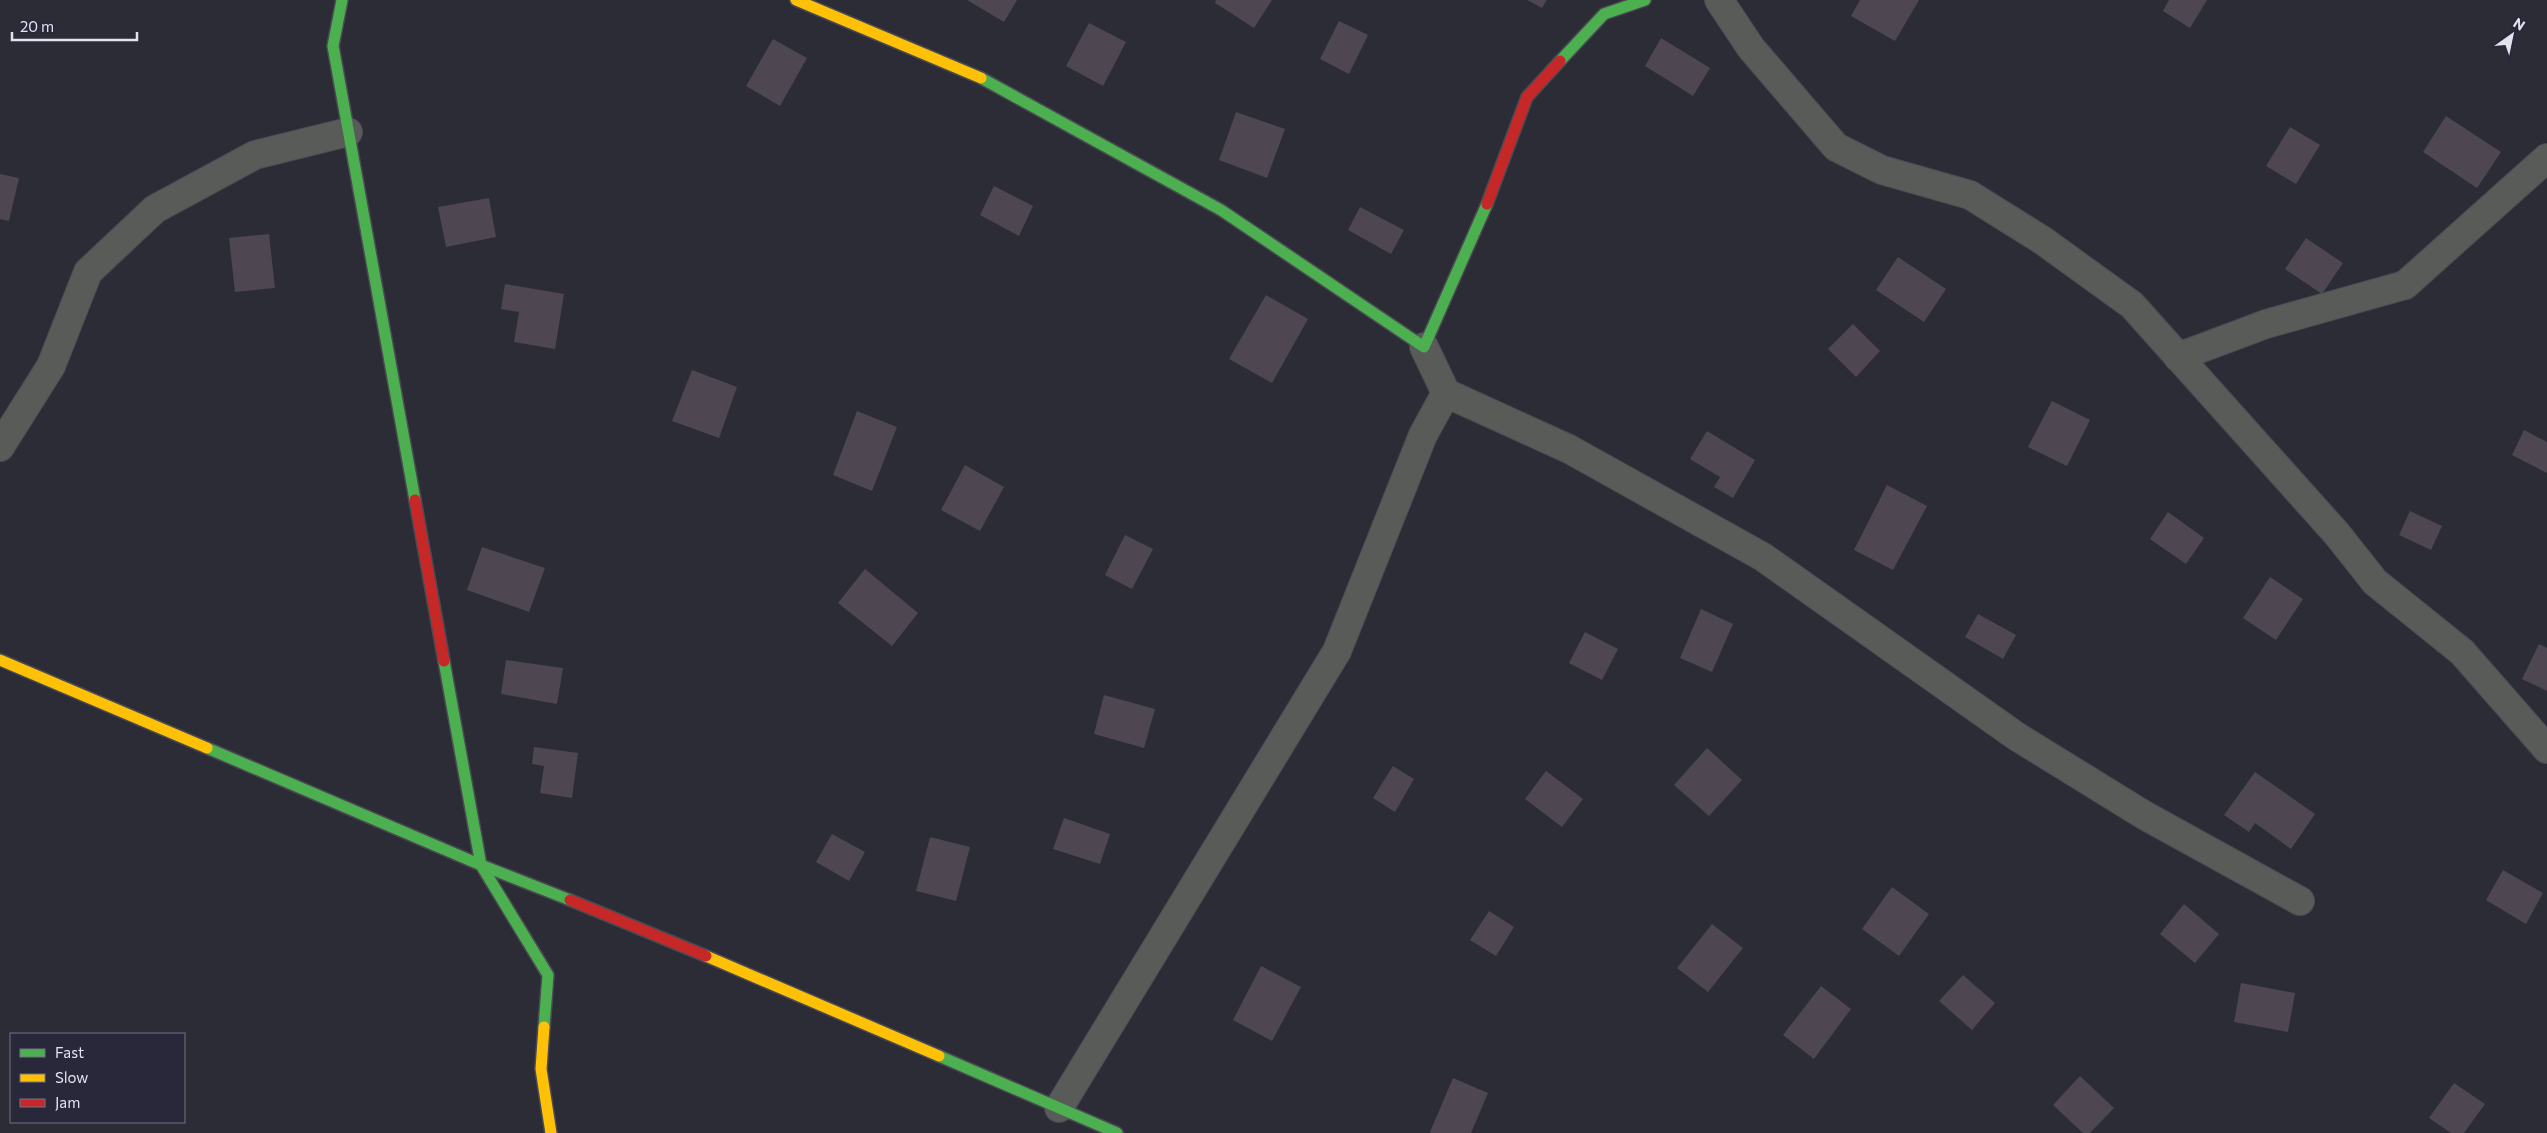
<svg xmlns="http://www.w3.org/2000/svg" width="2547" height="1133" viewBox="0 0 2547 1133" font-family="Commissioner,sans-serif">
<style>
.building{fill:#4e4651}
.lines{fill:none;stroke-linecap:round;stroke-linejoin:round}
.street-casing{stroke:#4a4a53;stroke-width:30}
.fast-casing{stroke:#4a4a53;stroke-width:14}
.slow-casing{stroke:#4a4a53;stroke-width:14}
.jam-casing{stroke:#4a4a53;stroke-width:14}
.street{stroke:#595b58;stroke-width:28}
.fast{stroke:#4caf50;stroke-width:11}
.slow{stroke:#ffc107;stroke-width:11}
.jam{stroke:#c62828;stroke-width:11}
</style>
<rect width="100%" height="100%" fill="#2c2c36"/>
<!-- building -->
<g class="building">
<path d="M 967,0 L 1017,0 L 1004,22 Z"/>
<path d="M 1216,0 L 1272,0 L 1254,28 L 1215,3 Z"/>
<path d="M 1527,0 L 1547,0 L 1542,8 Z"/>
<path d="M 1860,0 L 1919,0 L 1895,41 L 1851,16 Z"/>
<path d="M 2169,0 L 2207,0 L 2190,28 L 2163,11 Z"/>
<path d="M 1339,21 L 1368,35 L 1349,74 L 1320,59 Z"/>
<path d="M 1089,23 L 1126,42 L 1103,86 L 1066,66 Z"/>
<path d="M 1661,38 L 1710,68 L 1693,96 L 1645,66 Z"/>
<path d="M 773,39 L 807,58 L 780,106 L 746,86 Z"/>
<path d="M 1236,112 L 1285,129 L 1267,178 L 1219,160 Z"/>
<path d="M 2446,116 L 2501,152 L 2477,188 L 2423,152 Z"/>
<path d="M 2290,127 L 2320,145 L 2296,184 L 2266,166 Z"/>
<path d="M 0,174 L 19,178 L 9,221 L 0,219 Z"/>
<path d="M 994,186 L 1033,206 L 1019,236 L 980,215 Z"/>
<path d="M 489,198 L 496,237 L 446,247 L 438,207 Z"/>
<path d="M 1360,207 L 1404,230 L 1391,254 L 1348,230 Z"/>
<path d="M 269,234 L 275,288 L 235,292 L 229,238 Z"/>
<path d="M 2306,238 L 2343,263 L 2322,294 L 2285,269 Z"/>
<path d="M 1898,257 L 1946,289 L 1924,322 L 1876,290 Z"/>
<path d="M 505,284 L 564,294 L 555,349 L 514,342 L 519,312 L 501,309 Z"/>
<path d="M 1266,295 L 1308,319 L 1272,383 L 1229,359 Z"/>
<path d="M 1853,324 L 1880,351 L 1856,377 L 1828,349 Z"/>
<path d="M 692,370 L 737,387 L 719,438 L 672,421 Z"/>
<path d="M 2052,401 L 2090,420 L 2067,466 L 2028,447 Z"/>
<path d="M 857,411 L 897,427 L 872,491 L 833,475 Z"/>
<path d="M 2524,430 L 2547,442 L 2547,473 L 2512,455 Z"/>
<path d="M 1707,431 L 1755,460 L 1733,498 L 1714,487 L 1720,477 L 1690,459 Z"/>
<path d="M 965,465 L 1004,487 L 980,531 L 941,510 Z"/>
<path d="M 1887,485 L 1927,506 L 1893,570 L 1854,550 Z"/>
<path d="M 2410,511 L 2442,526 L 2431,550 L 2399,535 Z"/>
<path d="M 2168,512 L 2204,538 L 2186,564 L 2150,539 Z"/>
<path d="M 1125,535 L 1153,549 L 1132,589 L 1105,575 Z"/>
<path d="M 482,547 L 545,568 L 529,612 L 467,590 Z"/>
<path d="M 865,569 L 918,613 L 892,646 L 838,603 Z"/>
<path d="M 2270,577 L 2303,599 L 2276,640 L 2243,618 Z"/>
<path d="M 1701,609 L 1733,624 L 1712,672 L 1680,658 Z"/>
<path d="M 1978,614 L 2016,635 L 2003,659 L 1965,637 Z"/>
<path d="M 1585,632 L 1618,649 L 1602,680 L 1569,663 Z"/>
<path d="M 2539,644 L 2547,648 L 2547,691 L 2522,679 Z"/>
<path d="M 506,660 L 563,668 L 557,704 L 501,694 Z"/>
<path d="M 1104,695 L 1155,709 L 1144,748 L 1094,734 Z"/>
<path d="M 534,747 L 578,753 L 572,798 L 540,793 L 544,766 L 532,764 Z"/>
<path d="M 1707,748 L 1742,780 L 1709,816 L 1674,785 Z"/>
<path d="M 1393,766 L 1414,779 L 1395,812 L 1373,798 Z"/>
<path d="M 1546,771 L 1583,799 L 1562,827 L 1525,799 Z"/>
<path d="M 2255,772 L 2315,814 L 2291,849 L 2255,823 L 2249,832 L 2224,815 Z"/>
<path d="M 1064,818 L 1110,834 L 1100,864 L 1053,849 Z"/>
<path d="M 832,834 L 865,852 L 849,881 L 816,862 Z"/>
<path d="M 930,837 L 970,847 L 956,901 L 916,891 Z"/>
<path d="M 2503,870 L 2543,893 L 2526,924 L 2486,900 Z"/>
<path d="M 1892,887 L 1929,914 L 1899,956 L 1862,929 Z"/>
<path d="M 2184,904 L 2219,934 L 2195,963 L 2160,934 Z"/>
<path d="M 1489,911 L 1514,927 L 1496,956 L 1470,940 Z"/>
<path d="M 1712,924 L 1743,948 L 1708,992 L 1677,968 Z"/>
<path d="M 1261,966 L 1301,987 L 1272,1041 L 1233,1020 Z"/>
<path d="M 1963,975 L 1995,1003 L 1972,1030 L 1939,1001 Z"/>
<path d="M 2241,983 L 2295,993 L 2288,1032 L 2234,1022 Z"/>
<path d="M 1821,986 L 1851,1009 L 1814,1059 L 1783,1035 Z"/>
<path d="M 2080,1076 L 2114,1108 L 2090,1133 L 2083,1133 L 2053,1105 Z"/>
<path d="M 1453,1078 L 1488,1093 L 1471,1133 L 1431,1133 L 1430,1132 Z"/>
<path d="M 2454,1083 L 2485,1104 L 2464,1133 L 2451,1133 L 2429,1118 Z"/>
</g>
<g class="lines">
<defs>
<g id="street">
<path d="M 1719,0 L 1751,48 L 1836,147 L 1882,170 L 1970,195 L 2042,240 L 2132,305 L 2337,534 L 2375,582 L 2462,652 L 2547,749"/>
<path d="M 2178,357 L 2266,324 L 2405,285 L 2547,158"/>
<path d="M 1446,393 L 1569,449 L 1763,557 L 2016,736 L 2144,815 L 2300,901"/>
<path d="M 0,447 L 51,366 L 88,272 L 155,209 L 255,155 L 348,132"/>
<path d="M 1059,1108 L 1337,651 L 1423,435 L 1446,393 L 1424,347"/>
</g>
<g id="fast">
<path d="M 342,0 L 333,46 L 415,500"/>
<path d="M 1560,61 L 1604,14 L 1645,0"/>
<path d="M 981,78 L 1221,210 L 1424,347 L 1487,204"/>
<path d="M 444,661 L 481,865 L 548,975 L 544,1027"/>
<path d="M 207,748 L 481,865 L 570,900"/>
<path d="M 939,1056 L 1117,1133"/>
</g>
<g id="slow">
<path d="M 796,0 L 981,78"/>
<path d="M 0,660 L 207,748"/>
<path d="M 706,956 L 939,1056"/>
<path d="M 544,1027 L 541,1069 L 551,1133"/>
</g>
<g id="jam">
<path d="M 1487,204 L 1527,97 L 1560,61"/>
<path d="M 415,500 L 444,661"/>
<path d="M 570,900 L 706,956"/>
</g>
</defs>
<!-- street casing -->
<use href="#street" class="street-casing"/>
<!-- fast casing -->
<use href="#fast" class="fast-casing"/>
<!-- slow casing -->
<use href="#slow" class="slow-casing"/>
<!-- jam casing -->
<use href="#jam" class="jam-casing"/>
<!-- street -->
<use href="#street" class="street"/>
<!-- fast -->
<use href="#fast" class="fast"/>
<!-- slow -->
<use href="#slow" class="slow"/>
<!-- jam -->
<use href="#jam" class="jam"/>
</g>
<!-- legend -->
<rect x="10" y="1033" width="175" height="90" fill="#28283a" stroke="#737382"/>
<rect x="20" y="1049" width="25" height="8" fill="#4caf50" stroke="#737382"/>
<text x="55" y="1058" font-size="15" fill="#e3e3ef">Fast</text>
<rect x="20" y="1074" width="25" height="8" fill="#ffc107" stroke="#737382"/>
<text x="55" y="1083" font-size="15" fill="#e3e3ef">Slow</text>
<rect x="20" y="1099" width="25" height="8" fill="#c62828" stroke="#737382"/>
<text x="55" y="1108" font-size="15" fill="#e3e3ef">Jam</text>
<!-- north arrow -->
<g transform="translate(2512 35) rotate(33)" stroke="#28283a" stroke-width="4" paint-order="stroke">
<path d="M0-4L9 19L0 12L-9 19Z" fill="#e3e3ef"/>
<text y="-8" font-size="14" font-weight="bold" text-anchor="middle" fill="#e3e3ef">N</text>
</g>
<!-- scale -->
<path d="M12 32v8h125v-8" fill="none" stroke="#e3e3ef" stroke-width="2.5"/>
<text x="20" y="32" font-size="15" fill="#e3e3ef" stroke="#28283a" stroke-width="4" paint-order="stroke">20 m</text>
</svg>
